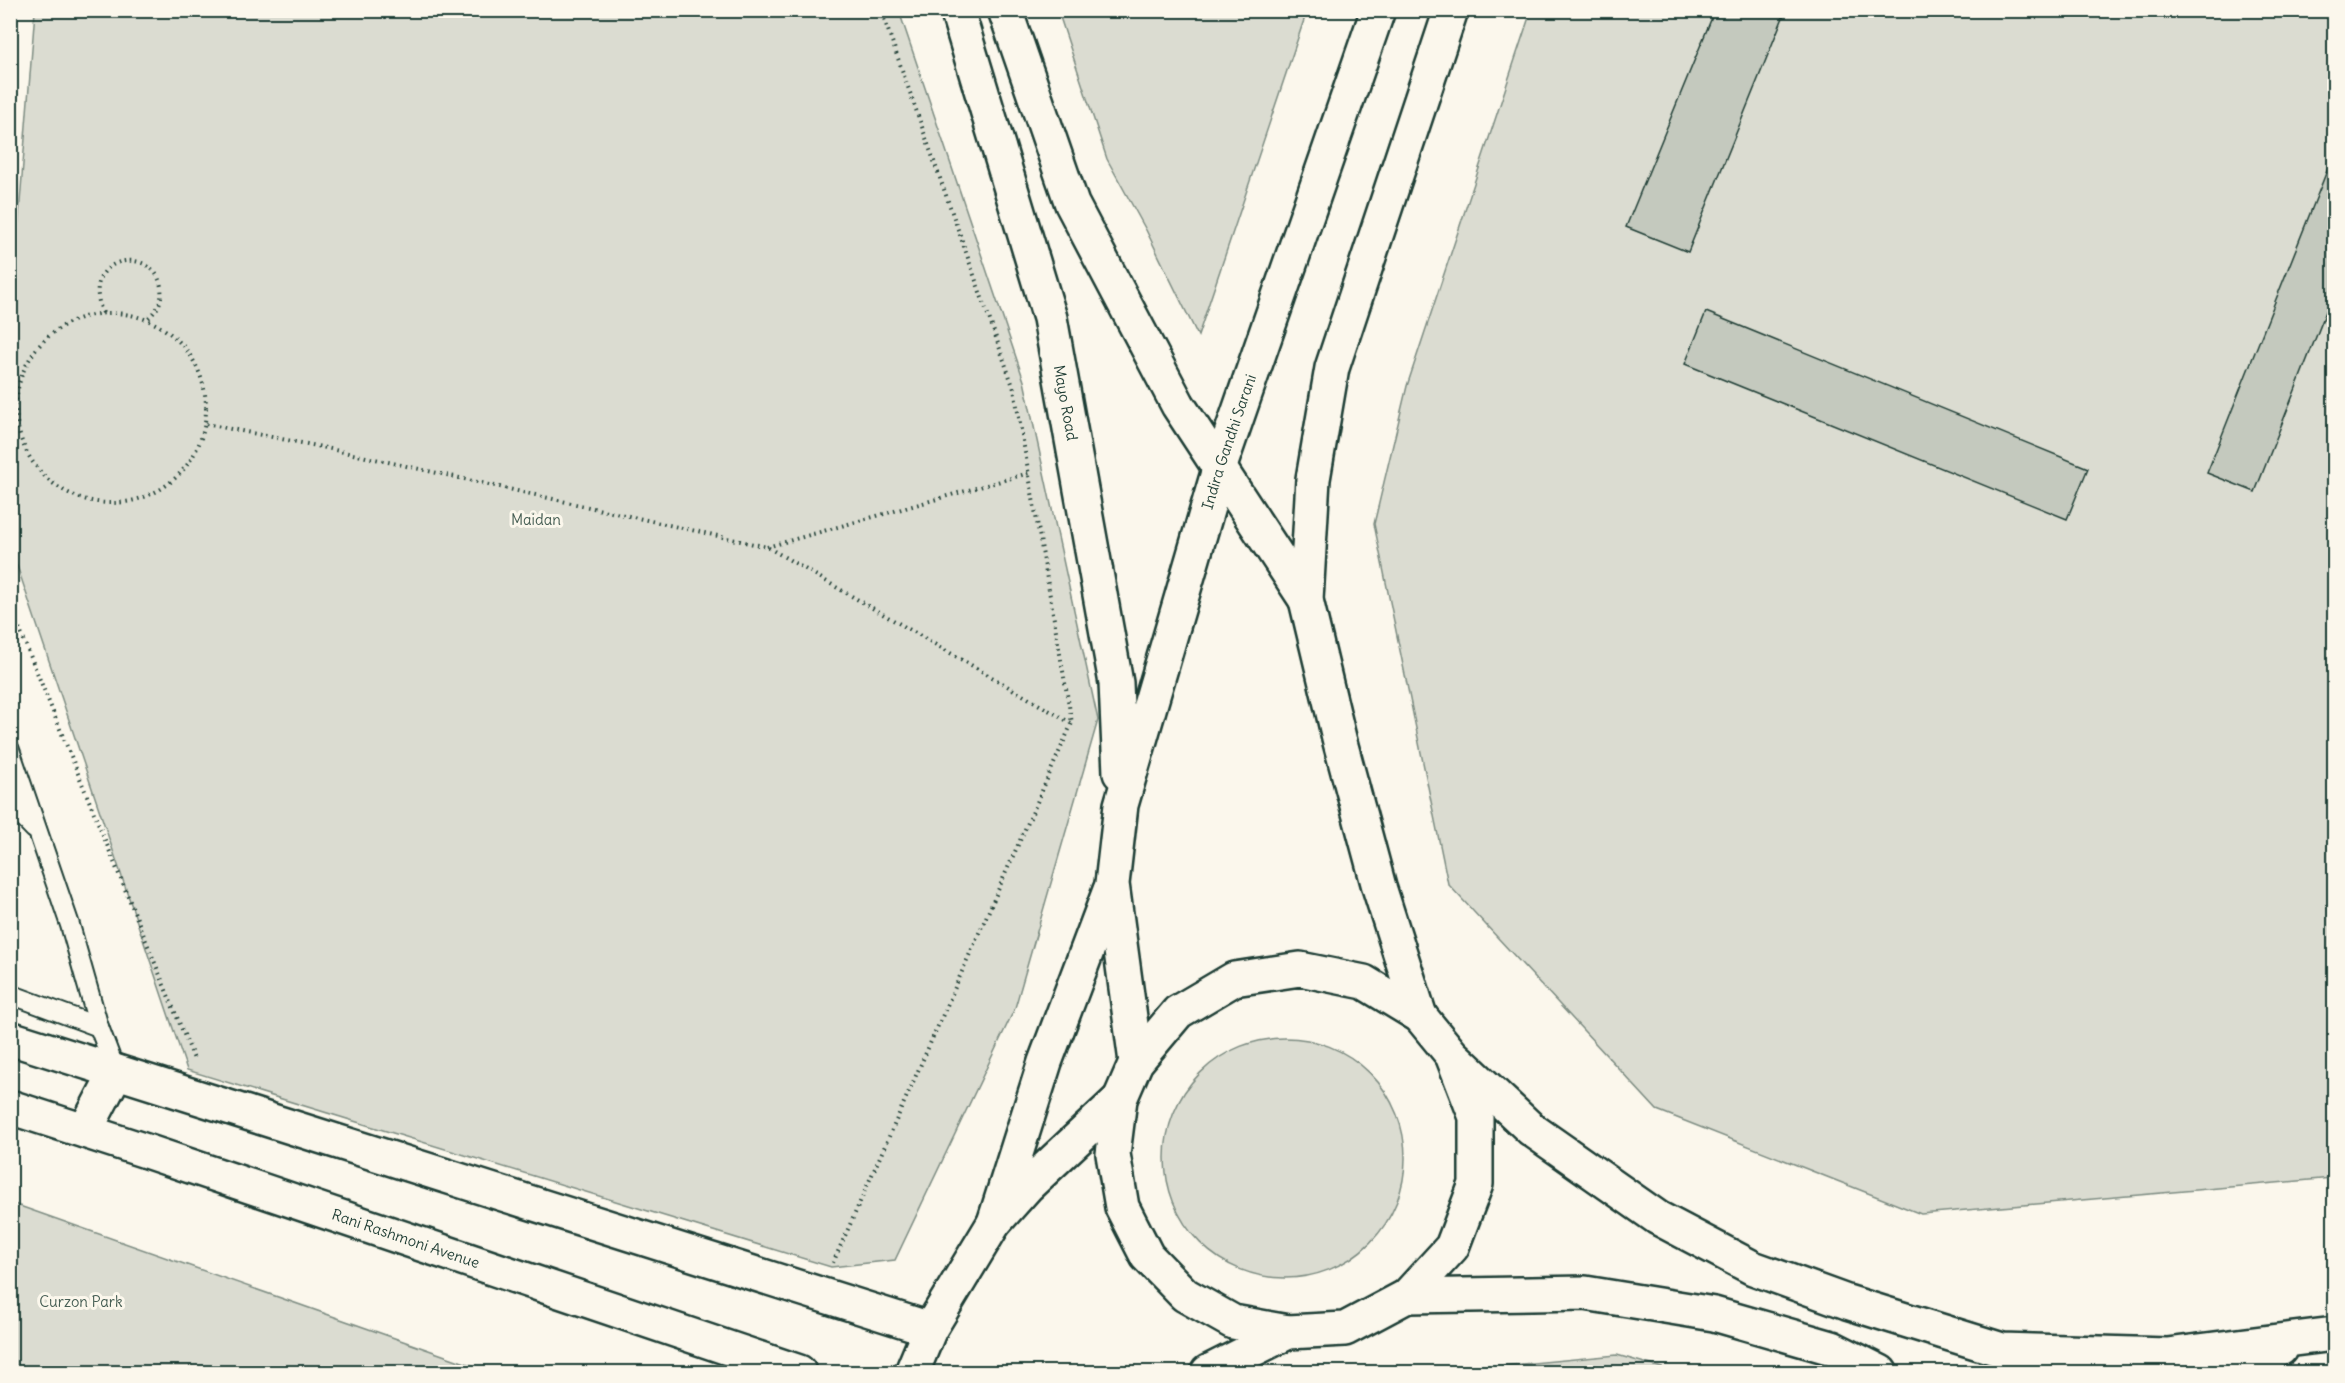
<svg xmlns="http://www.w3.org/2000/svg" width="2345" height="1383" viewBox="0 0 2345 1383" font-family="Delius,sans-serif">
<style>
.green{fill:#dbdcd1;stroke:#7d8c82;stroke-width:1.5}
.building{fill:#c4c9be;stroke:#1f3d34;stroke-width:1.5}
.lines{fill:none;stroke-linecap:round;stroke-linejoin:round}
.service-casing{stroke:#1f3d34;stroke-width:22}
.secondary-casing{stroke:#1f3d34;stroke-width:38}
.path{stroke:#1f3d34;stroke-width:4;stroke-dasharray:1.5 4.5;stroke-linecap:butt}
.service{stroke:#fbf7ec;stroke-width:18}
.secondary{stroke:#fbf7ec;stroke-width:33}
.labels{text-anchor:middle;stroke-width:6;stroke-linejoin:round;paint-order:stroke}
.street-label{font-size:15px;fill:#1f3d34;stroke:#fbf7ec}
.park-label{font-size:15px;fill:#455d53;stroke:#fbf7ec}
</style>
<rect width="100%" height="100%" fill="#fbf7ec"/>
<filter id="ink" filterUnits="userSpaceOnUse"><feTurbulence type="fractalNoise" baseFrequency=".0167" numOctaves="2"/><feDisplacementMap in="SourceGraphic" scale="12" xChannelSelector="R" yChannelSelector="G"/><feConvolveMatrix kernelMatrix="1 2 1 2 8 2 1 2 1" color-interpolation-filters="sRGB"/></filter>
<g filter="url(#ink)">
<!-- green -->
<g class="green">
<path d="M 35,11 L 899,11 L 1024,381 L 1098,720 L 1015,1008 L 895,1260 L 831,1267 L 187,1070 L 11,548 L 11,317 Z"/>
<path d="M 1058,11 L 1307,11 L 1198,336 L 1146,230 L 1107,159 Z"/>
<path d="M 1531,11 L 2334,11 L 2334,1176 L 2332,1178 L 1921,1214 L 1657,1110 L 1448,884 L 1374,524 L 1407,386 Z"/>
<circle cx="1285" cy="1158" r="120"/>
<path d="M 11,1203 L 491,1372 L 11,1372 Z"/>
<path d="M 1617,1355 L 1676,1372 L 1437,1372 Z"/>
</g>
<!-- building -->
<g class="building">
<path d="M 1715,10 L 1786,10 L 1688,252 L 1626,227 Z"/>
<path d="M 2334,153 L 2334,291 L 2255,492 L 2207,473 Z"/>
<path d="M 1706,312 L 2088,468 L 2067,519 L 1685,364 Z"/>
</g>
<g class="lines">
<defs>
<g id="service">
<path d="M 10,750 L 70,925 L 99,1027 L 116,1072"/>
<path d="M 10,804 L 34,829"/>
<path d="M 10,994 L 99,1027"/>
<path d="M 1834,1372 L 1842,1352"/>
</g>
<g id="secondary">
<path id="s1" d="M 957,10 L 1050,318 L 1116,683 L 1120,773"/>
<path d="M 1005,10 L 1072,204 L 1178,405 L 1306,600"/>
<path d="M 1420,1016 L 1379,887 L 1340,742 L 1306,600 L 1313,479 L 1332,368 L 1451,10"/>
<path d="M 10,1038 L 930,1329"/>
<path d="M 1452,1055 L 1476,1117 L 1476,1184 L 1452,1247 L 1407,1296 L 1345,1329 L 1288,1332 L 1233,1322 L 1185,1295 L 1147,1256 L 1122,1207 L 1113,1154 L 1120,1099 L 1136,1062 L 1178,1012 L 1234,979 L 1300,969 L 1364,982 L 1420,1016 L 1452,1055 L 1531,1129 L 1658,1218 L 1753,1268 L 1847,1302 L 2002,1350 L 2167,1355 L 2334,1334"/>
<path id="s2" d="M 1136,1062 L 1112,884 L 1121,805 L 1219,469 L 1378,10"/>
<path id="s3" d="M 10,1107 L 146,1151 L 799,1372"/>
<path d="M 85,1131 L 116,1072"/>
<path d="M 994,1223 L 1045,1062 L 1110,890"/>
<path d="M 1407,1296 L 1585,1293 L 1714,1314 L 1832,1348 L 1880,1372"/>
<path d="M 912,1372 L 930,1329 L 994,1223 L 1027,1186 L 1120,1099"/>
<path d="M 1208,1372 L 1288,1332"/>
<path d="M 2237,1372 L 2247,1364 L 2280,1349"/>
</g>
</defs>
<!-- service casing -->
<use href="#service" class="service-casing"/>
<!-- secondary casing -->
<use href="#secondary" class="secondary-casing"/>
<!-- path -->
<g class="path">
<circle cx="111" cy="408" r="95"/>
<path d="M 103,313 C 77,256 154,243 161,287 C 163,302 157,311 146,320"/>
<path d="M 206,424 L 317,446 L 767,547 L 1071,723"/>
<path d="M 767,547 L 1029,473"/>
<path d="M 10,606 L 194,1059"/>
<path d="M 833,1263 L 1072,723 L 1014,389 L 881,10"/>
</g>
<!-- service -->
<use href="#service" class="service"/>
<!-- secondary -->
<use href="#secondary" class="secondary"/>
</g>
</g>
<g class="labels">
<!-- street labels -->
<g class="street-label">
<text dy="5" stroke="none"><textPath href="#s1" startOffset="408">Mayo Road</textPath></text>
<text dy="5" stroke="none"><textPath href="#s2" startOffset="638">Indira Gandhi Sarani</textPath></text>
<text dy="5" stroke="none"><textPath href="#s3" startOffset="417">Rani Rashmoni Avenue</textPath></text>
</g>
<!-- park labels -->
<g class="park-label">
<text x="536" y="525">Maidan</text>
<text x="81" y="1307">Curzon Park</text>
</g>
</g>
<!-- margin -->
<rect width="2345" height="1383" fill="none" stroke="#fbf7ec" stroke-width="36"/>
<rect x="18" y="18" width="2309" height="1347" fill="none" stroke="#1f3d34" stroke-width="2" filter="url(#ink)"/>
</svg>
